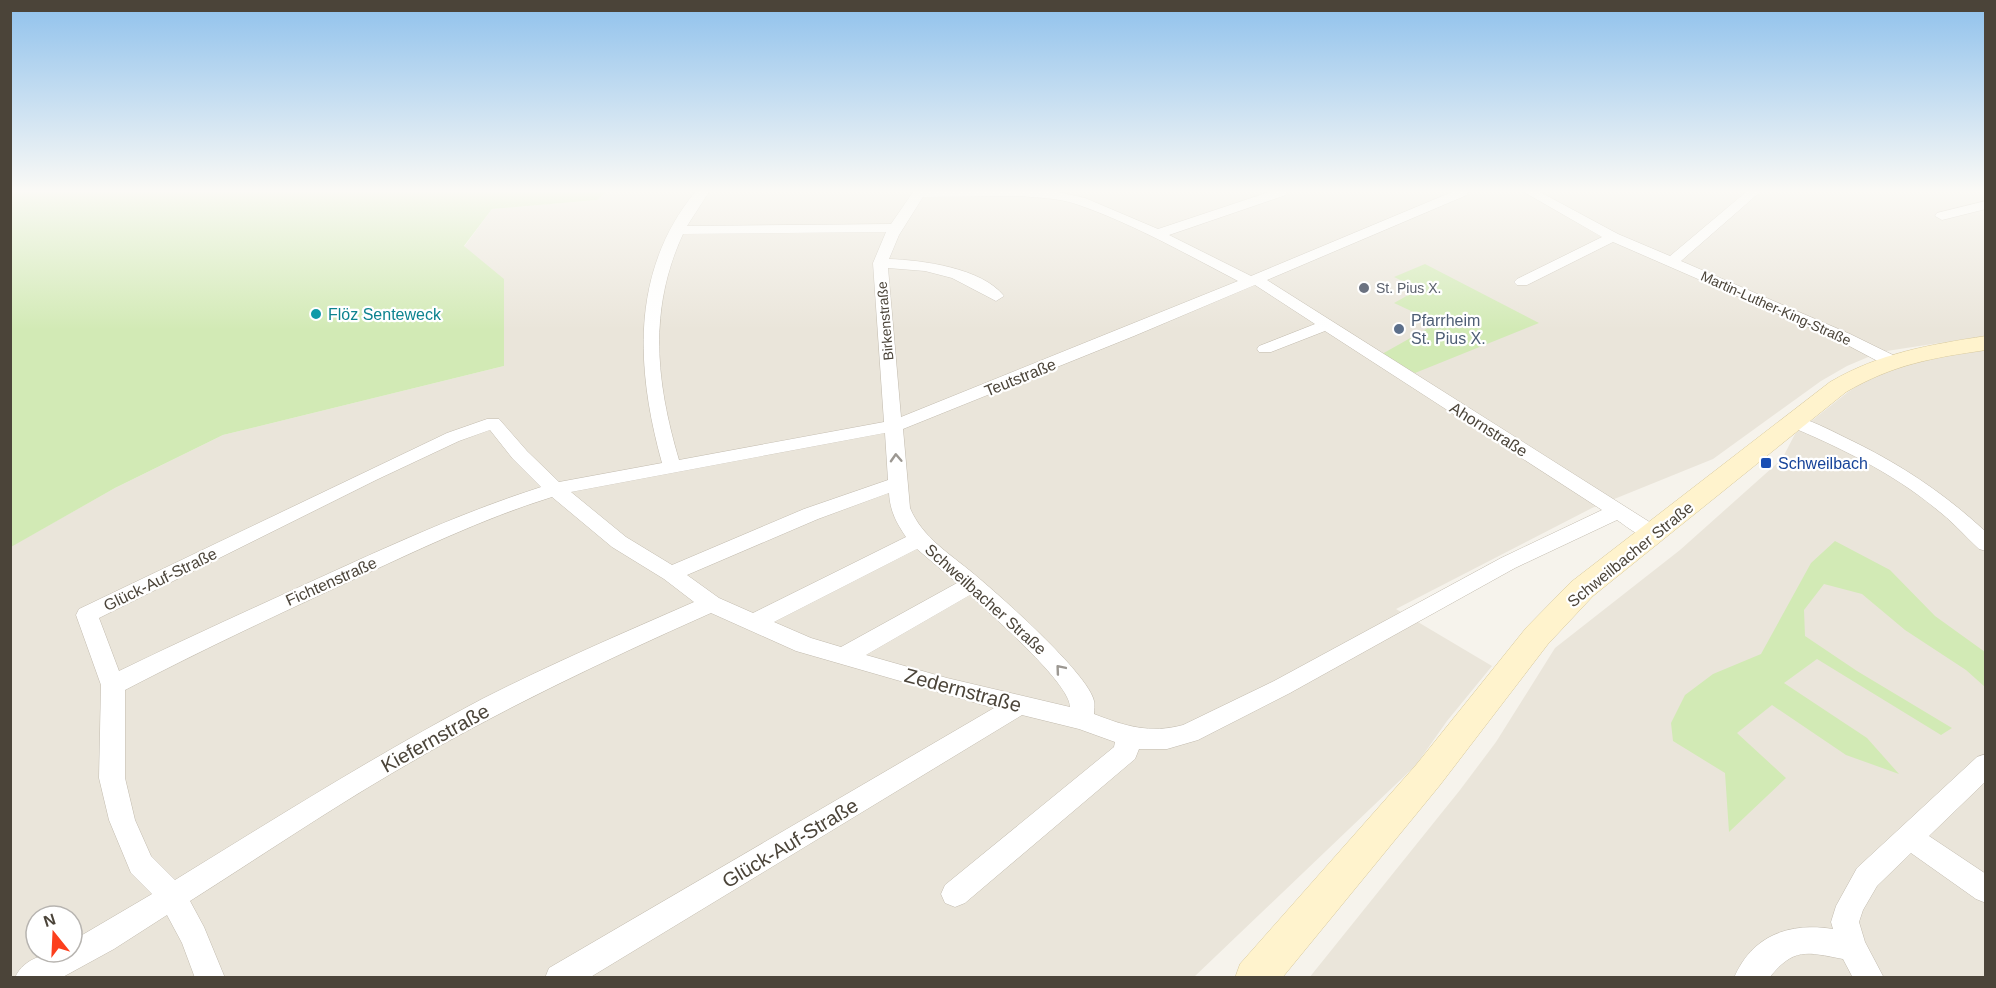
<svg xmlns="http://www.w3.org/2000/svg" width="1996" height="988" viewBox="0 0 1996 988" font-family="Arial,sans-serif">
<style>
.residential{fill:#eae5da;fill-rule:evenodd}
.green{fill:#d2eab5}
.lines{fill:none;stroke-linecap:round;stroke-linejoin:round}
.street-casing{stroke:#c2bbae;stroke-width:1}
.secondary-casing{stroke:#d6c79b;stroke-width:1}
.street{fill:#fff;fill-rule:evenodd}
.secondary{fill:#fff3cd;fill-rule:evenodd}
.oneway{stroke:#9c9892}
.worship-dot{fill:#6b7280;stroke:#fff;stroke-width:2}
.culture-dot{fill:#0f9aa8;stroke:#fff;stroke-width:2}
.service-dot{fill:#5c6f8a;stroke:#fff;stroke-width:2}
.transit-dot{fill:#1a4fb4;stroke:#fff;stroke-width:2}
.labels{text-anchor:middle;stroke-width:4.5;stroke-linejoin:round;paint-order:stroke}
.far-worship-label{font-size:14px;fill:#5b616d;stroke:#fff;text-anchor:start}
.far-street-label{font-size:14px;fill:#4b4439;stroke:#fff}
.culture-label{font-size:16px;fill:#0d838f;stroke:#fff;text-anchor:start}
.service-label{font-size:16px;fill:#4e5e75;stroke:#fff;text-anchor:start}
.street-label{font-size:16px;fill:#4b4439;stroke:#fff}
.transit-label{font-size:16px;fill:#164399;stroke:#fff;text-anchor:start}
.near-street-label{font-size:20px;fill:#4b4439;stroke:#fff}
</style>
<rect width="100%" height="100%" fill="#f6f3ec"/>
<!-- residential -->
<g class="residential">
<path d="M 606,192 L 1985,192 L 1985,336 L 1880,352 L 1847,366 L 1821,381 L 1713,459 L 1592,508 L 1396,609 L 1492,666 L 1447,721 L 1416,765 L 1194,977 L 11,977 L 10,547 L 115,488 L 223,435 L 504,366 L 464,247 L 492,209 L 597,200 ZM 36,916 L 72,916 L 72,952 L 36,952 Z"/>
<path d="M 1985,350 L 1985,977 L 1309,978 L 1460,790 L 1496,742 L 1555,648 L 1680,550 L 1782,459 L 1795,434 L 1848,392 L 1871,377 L 1901,365 Z"/>
</g>
<!-- green -->
<g class="green">
<path d="M 11,192 L 606,192 L 597,200 L 492,209 L 464,246 L 504,279 L 504,366 L 223,435 L 115,488 L 11,547 Z"/>
<path d="M 1425,264 L 1539,323 L 1415,373 L 1382,354 L 1437,323 L 1394,303 L 1419,289 L 1394,277 Z"/>
<path d="M 1835,541 L 1890,570 L 1935,616 L 1985,652 L 1985,687 L 1966,670 L 1905,630 L 1862,594 L 1824,584 L 1804,610 L 1805,636 L 1857,671 L 1952,728 L 1941,735 L 1817,659 L 1784,683 L 1867,738 L 1899,774 L 1846,755 L 1772,705 L 1737,733 L 1786,778 L 1729,832 L 1725,773 L 1673,741 L 1671,723 L 1685,695 L 1713,674 L 1761,654 L 1811,563 Z"/>
</g>
<g class="lines">
<defs>
<g id="street">
<path d="M 695,192 L 709,192 L 687,226 L 891,224 L 913,192 L 1058,192 L 1085,198 L 1158,229 L 1269,192 L 1287,192 L 1286,195 L 1169,235 L 1251,276 L 1452,192 L 1468,192 L 1467,195 L 1267,280 L 1659,528 L 1662,533 L 1659,538 C 1644,542 1629,528 1617,520 L 1515,568 L 1290,693 L 1198,740 L 1167,749 L 1139,749 L 1135,759 L 965,903 L 955,907 L 945,903 L 941,894 L 945,885 L 1114,747 L 1115,742 L 1079,729 L 1022,715 L 589,978 L 545,978 L 549,968 L 994,708 L 796,651 L 711,613 C 603,661 496,712 394,772 C 324,813 258,858 190,901 L 204,927 L 225,978 L 195,978 L 182,943 L 167,915 L 114,949 L 61,978 L 15,978 C 24,956 51,952 72,952 L 72,941 L 152,894 L 131,873 L 109,820 L 99,778 L 101,685 L 76,615 L 79,609 L 447,433 L 487,419 L 499,419 L 527,451 L 559,482 L 662,463 C 636,369 630,272 695,192 ZM 1021,196 C 1039,198 1058,198 1076,204 C 1132,223 1186,254 1238,281 L 901,417 L 888,268 L 925,271 L 952,278 L 996,301 L 1004,296 C 982,268 922,260 889,259 L 899,235 L 923,197 ZM 886,232 L 873,263 L 884,422 L 679,460 C 656,382 648,310 683,234 ZM 1255,285 L 1315,324 L 1259,346 L 1257,349 L 1259,352 L 1271,352 L 1325,331 L 1602,510 L 1501,558 L 1274,681 L 1183,725 C 1150,734 1125,726 1094,714 C 1094,710 1095,705 1094,701 C 1088,673 998,594 974,574 C 950,554 922,537 910,508 L 903,429 L 1134,336 ZM 490,430 L 513,459 L 541,487 C 469,510 400,541 330,573 C 260,605 189,637 119,671 L 99,618 L 376,480 L 459,441 ZM 885,433 L 888,480 L 804,509 L 672,565 L 626,537 L 571,492 ZM 889,493 C 890,511 896,522 906,537 L 753,613 L 719,598 L 687,575 L 818,519 ZM 552,497 L 612,547 L 664,579 L 694,602 C 623,633 551,664 482,699 C 377,754 276,818 175,880 L 151,856 L 135,820 L 125,778 L 125,690 C 198,652 272,617 346,583 C 414,552 481,519 552,497 ZM 917,549 L 957,583 L 841,647 L 811,638 L 774,622 ZM 970,595 C 990,614 1070,683 1070,707 L 947,678 L 866,655 Z"/>
<path d="M 1524,192 L 1540,192 L 1618,234 L 1670,256 L 1746,192 L 1760,192 L 1681,261 L 1850,334 L 1897,357 L 1899,361 L 1891,366 L 1885,365 L 1838,340 L 1613,242 L 1527,285 L 1517,285 L 1514,282 L 1517,279 L 1602,237 Z"/>
<path d="M 1986,201 L 1986,209 L 1942,220 L 1935,216 L 1937,213 Z"/>
<path d="M 1793,416 C 1811,420 1828,429 1844,437 C 1897,462 1943,492 1986,532 L 1986,551 L 1979,549 C 1964,535 1951,520 1935,508 C 1891,472 1839,447 1787,425 L 1784,421 L 1787,417 Z"/>
<path d="M 1986,754 L 1986,781 L 1929,836 L 1986,874 L 1986,903 L 1976,899 L 1911,853 L 1877,886 L 1863,910 L 1859,922 L 1865,942 L 1884,978 L 1853,978 L 1843,959 C 1806,952 1794,947 1769,978 L 1734,978 C 1752,935 1790,922 1833,929 L 1831,922 L 1836,906 L 1857,868 L 1977,757 Z"/>
</g>
<path id="secondary" d="M 1986,336 L 1986,350 C 1932,358 1894,364 1846,392 L 1593,596 L 1548,644 L 1440,785 L 1282,978 L 1235,978 L 1240,964 L 1416,765 L 1526,628 L 1571,582 L 1830,382 C 1880,353 1928,345 1986,336 Z"/>
</defs>
<!-- street casing -->
<use href="#street" class="street-casing"/>
<!-- secondary casing -->
<use href="#secondary" class="secondary-casing"/>
<!-- street -->
<use href="#street" class="street"/>
<!-- secondary -->
<use href="#secondary" class="secondary"/>
</g>
<!-- one-way arrows -->
<defs><path id="oneway-chevron" d="M-2-3.5L2.5 0L-2 3.5" fill="none" stroke-width="1.6" stroke-linecap="round" stroke-linejoin="round" transform="scale(1.5)"/></defs>
<g class="oneway">
<use href="#oneway-chevron" transform="translate(896 458) rotate(-93)"/>
<use href="#oneway-chevron" transform="translate(1060 669) rotate(-130)"/>
</g>
<!-- sky -->
<linearGradient id="sky" x2="0" y2="1"><stop stop-color="#8fc1ec"/><stop offset="0.58" stop-color="#fbfaf6"/><stop offset="1" stop-color="#fbfaf6" stop-opacity="0"/></linearGradient>
<rect width="1996" height="330" fill="url(#sky)"/>
<!-- markers -->
<circle class="worship-dot" cx="1364" cy="288" r="6"/>
<circle class="culture-dot" cx="316" cy="314" r="6"/>
<circle class="service-dot" cx="1399" cy="329" r="6"/>
<rect class="transit-dot" x="1760" y="457" width="12" height="12" rx="3"/>
<g class="labels">
<!-- far-worship labels -->
<g class="far-worship-label">
<text x="1376" y="293">St. Pius X.</text>
</g>
<!-- far-street labels -->
<g class="far-street-label">
<text transform="translate(1776 308) rotate(24)" y="5">Martin-Luther-King-Straße</text>
<text transform="translate(885 321) rotate(-95)" y="5">Birkenstraße</text>
</g>
<!-- culture labels -->
<g class="culture-label">
<text x="328" y="320">Flöz Senteweck</text>
</g>
<!-- service labels -->
<g class="service-label">
<text x="1411" y="326">Pfarrheim<tspan x="1411" dy="18">St. Pius X.</tspan></text>
</g>
<!-- street labels -->
<g class="street-label">
<text transform="translate(1020 377) rotate(-22)" y="6">Teutstraße</text>
<text transform="translate(1489 429) rotate(32)" y="6">Ahornstraße</text>
<text transform="translate(1630 554) rotate(-39)" y="6">Schweilbacher Straße</text>
<text transform="translate(160 579) rotate(-26)" y="6">Glück-Auf-Straße</text>
<text transform="translate(331 581) rotate(-24)" y="6">Fichtenstraße</text>
<text transform="translate(986 599) rotate(42)" y="6">Schweilbacher Straße</text>
</g>
<!-- transit labels -->
<g class="transit-label">
<text x="1778" y="469">Schweilbach</text>
</g>
<!-- near-street labels -->
<g class="near-street-label">
<text transform="translate(963 690) rotate(15)" y="7">Zedernstraße</text>
<text transform="translate(435 738) rotate(-29)" y="7">Kiefernstraße</text>
<text transform="translate(790 843) rotate(-31)" y="7">Glück-Auf-Straße</text>
</g>
</g>
<!-- border -->
<rect width="1996" height="988" fill="none" stroke="#4b4439" stroke-width="24"/>
<!-- north arrow -->
<g transform="translate(54 934) rotate(342)"><circle r="28" fill="#ffffff" stroke="#b7b4b0" stroke-width="1.5"/>
<path d="M0-4.5L10 22L0 15L-10 22Z" fill="#fc3f1d"/>
<text y="-9" font-size="16" font-weight="bold" text-anchor="middle" fill="#4b4439">N</text>
</g>
</svg>
